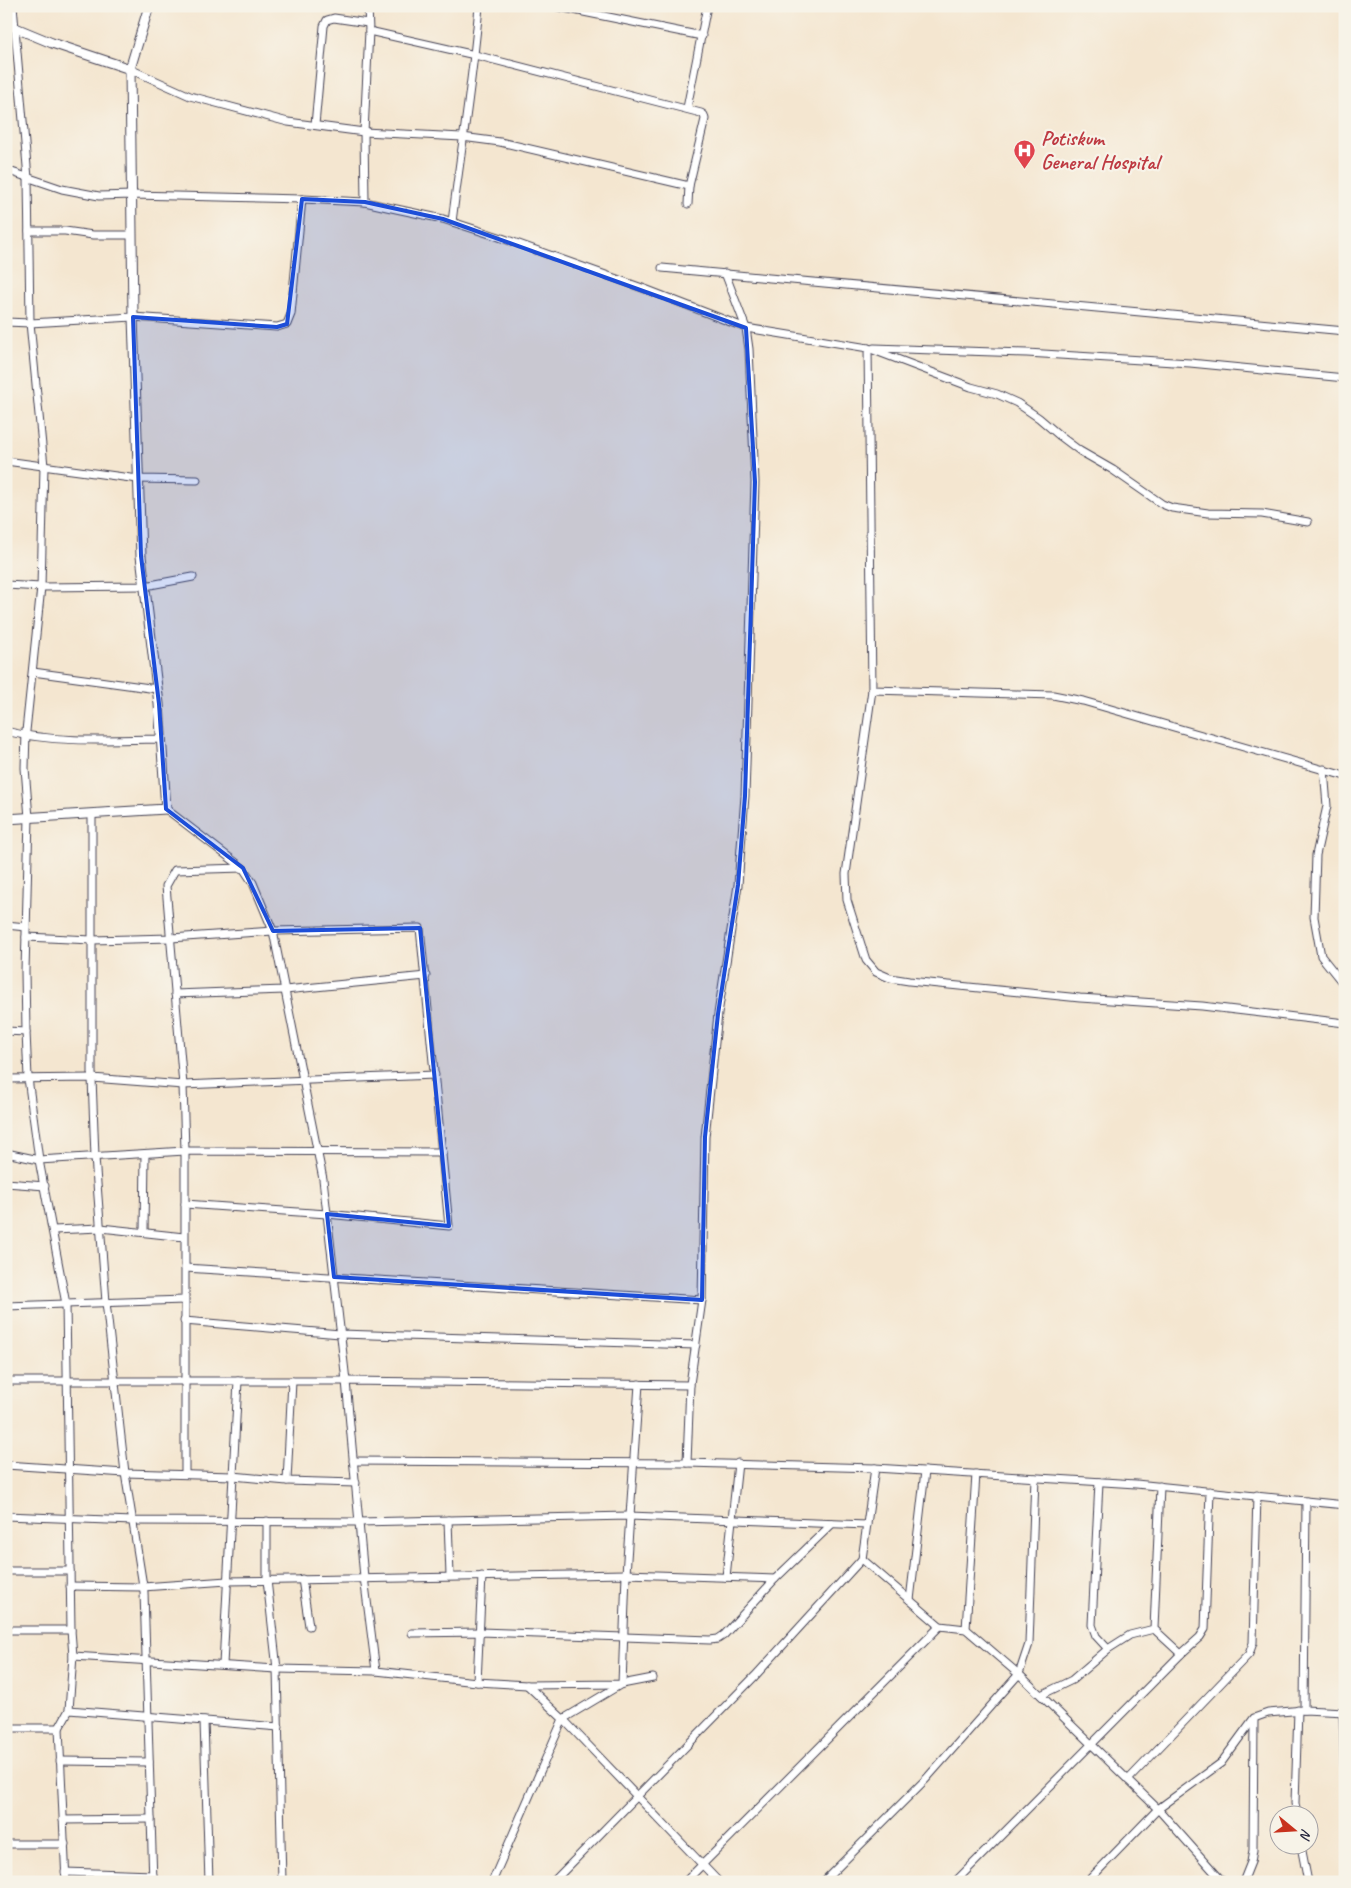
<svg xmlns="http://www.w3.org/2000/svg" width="1351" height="1888" viewBox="0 0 1351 1888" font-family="Caveat,sans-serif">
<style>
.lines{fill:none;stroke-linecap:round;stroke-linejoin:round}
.minor-casing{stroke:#423f51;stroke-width:9}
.tertiary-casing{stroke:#423f51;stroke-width:11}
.minor{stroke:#fff;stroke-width:7}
.tertiary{stroke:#fff;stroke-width:9}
.marked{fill:#1d4ed8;fill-opacity:0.2;stroke:#1d4ed8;stroke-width:4;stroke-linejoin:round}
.labels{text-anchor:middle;stroke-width:4.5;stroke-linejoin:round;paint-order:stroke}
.health-label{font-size:21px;font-weight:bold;fill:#be3a42;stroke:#f7f3e8;text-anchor:start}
</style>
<rect width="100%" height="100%" fill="#f7f3e8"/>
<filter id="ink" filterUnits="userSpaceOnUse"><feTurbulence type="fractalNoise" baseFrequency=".02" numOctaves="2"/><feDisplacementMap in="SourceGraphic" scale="10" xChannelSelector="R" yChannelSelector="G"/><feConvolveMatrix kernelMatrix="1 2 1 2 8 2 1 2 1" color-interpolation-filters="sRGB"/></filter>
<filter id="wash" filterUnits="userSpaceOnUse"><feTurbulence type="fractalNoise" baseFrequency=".0096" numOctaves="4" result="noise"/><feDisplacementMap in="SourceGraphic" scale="20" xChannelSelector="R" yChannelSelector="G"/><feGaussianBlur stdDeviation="1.12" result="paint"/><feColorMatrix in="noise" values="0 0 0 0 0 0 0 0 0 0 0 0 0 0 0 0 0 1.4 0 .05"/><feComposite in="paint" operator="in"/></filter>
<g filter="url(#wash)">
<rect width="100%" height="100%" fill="#f4e6d0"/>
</g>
<g filter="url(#ink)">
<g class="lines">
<defs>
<g id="minor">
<path d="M 13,6 L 28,178 L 30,323 L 44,466 L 41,587 L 26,731 L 25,768 L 29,818 L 25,971 L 26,1032 L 28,1078 L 39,1160 L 66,1304 L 71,1630 L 73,1656 L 69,1710 L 59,1728"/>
<path d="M 554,6 L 702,36"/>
<path d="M 369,31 L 475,55 L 701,113 L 704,115 L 705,119 L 689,186 L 688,204"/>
<path d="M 130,69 L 190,96 L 288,122 L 364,132 L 462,137 L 500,142 L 689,186"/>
<path d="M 687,108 L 707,6"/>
<path d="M 315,125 L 324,26 L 327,20 L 334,18 L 368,23"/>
<path d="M 6,170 L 62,189 L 99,196 L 132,195 L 302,199 L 365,202 L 387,207 L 443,219 L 499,237 L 645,289 L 746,328 L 868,348 L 872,690 L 846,874 L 847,900 L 866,960 L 876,972 L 890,978 L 909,981 L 1080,998 L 1202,1006 L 1345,1023"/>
<path d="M 365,202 L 364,132 L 369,31 L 368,6"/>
<path d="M 452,222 C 461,150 473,78 479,6"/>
<path d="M 29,231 L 65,231 L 93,235 L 132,235"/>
<path d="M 662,268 L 1345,331"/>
<path d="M 725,273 L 746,328 L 749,349 L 755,482 L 745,796 L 738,885 L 718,1014 L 705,1137 L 702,1300 L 690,1384 L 687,1463 L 875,1468 L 1136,1484 L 1345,1505"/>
<path d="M 6,322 L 30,323 L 133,317 L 277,327 L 287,324 L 291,314 L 302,199"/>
<path d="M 868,348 L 971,387 L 997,394 L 1017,403 L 1039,418 L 1060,436 L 1080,451 L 1113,470 L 1162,504 L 1172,508 L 1208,513 L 1262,514 L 1308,522"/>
<path d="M 874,348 L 1027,353 L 1190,363 L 1345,378"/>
<path d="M 6,461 L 138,479 L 197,480"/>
<path d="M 6,585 L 41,587 L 145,586 L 193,577"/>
<path d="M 33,672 L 157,689"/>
<path d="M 872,690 L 1053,695 L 1083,701 L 1345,776"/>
<path d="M 6,731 C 52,743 113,740 161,739"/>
<path d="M 1324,769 L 1327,806 L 1316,855 L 1314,917 L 1321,956 L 1345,986"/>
<path d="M 92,815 L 92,1078 L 95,1157 L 106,1302 L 125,1473 L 144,1592 L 153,1882"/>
<path d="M 6,925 L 26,927"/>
<path d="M 26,937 L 92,940 L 171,938 L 273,931 L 420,928 L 449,1226 L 327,1214 L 185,1204"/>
<path d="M 175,994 L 285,990 L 426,976"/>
<path d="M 6,1031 L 26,1032"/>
<path d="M 6,1079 L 92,1078 L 183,1085 L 435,1075"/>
<path d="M 6,1153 L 39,1160 L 185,1151 L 443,1152"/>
<path d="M 6,1183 L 45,1186"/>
<path d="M 53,1230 L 101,1228 L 184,1237"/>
<path d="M 144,1232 L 145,1154"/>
<path d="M 185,1268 L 702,1300"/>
<path d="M 6,1306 L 184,1300"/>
<path d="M 184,1321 L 340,1334 L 696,1345"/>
<path d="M 6,1381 L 346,1381 L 323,1179 L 273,931 L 253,883 L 243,868 L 166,809"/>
<path d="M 353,1461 L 687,1463"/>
<path d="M 6,1465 L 125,1473 L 233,1476 L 287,1481 L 356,1483"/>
<path d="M 185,1474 L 185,1151 L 183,1085 L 166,886 L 175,870 L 243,868"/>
<path d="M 287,1481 L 292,1381"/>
<path d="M 1160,1486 L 1154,1629 L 1181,1654"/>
<path d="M 6,1516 L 133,1521 L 359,1522 L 629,1516 L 867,1525"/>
<path d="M 448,1520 L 450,1576"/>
<path d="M 267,1521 L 267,1580 L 277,1669 L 282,1882"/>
<path d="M 862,1559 L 940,1626 L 966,1629 L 1022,1677 L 1158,1809 L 1223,1882"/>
<path d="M 6,1571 L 70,1571"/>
<path d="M 726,1577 L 738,1463"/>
<path d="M 302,1579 L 309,1626"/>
<path d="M 70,1586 L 143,1587 L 227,1581 L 626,1574 L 775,1579"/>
<path d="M 910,1600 L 925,1471"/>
<path d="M 966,1629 L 976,1474"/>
<path d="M 6,1630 L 71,1630"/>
<path d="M 412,1633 L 480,1632 L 710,1640 L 718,1639 L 724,1635 L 775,1579 L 832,1524"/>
<path d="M 1108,1649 L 1130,1635 L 1154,1629"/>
<path d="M 73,1656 L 277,1669 L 376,1671 L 477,1682 L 527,1685 L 622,1684 L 653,1678"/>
<path d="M 223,1665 L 238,1381"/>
<path d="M 376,1671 L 364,1577 L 346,1381 L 690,1385"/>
<path d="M 477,1682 L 482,1576"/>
<path d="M 622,1684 L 626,1574 L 639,1384"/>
<path d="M 620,1685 L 563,1719 L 719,1882"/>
<path d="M 1041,1695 L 1072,1680 L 1108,1649 L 1096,1636 L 1092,1625 L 1099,1482"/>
<path d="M 69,1710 L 279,1727"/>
<path d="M 1304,1710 L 1306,1501"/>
<path d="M 1343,1712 L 1345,1788"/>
<path d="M 204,1721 L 209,1882"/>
<path d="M 6,1728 L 59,1728 L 66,1882"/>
<path d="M 60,1761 L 149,1762"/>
<path d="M 1128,1780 L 1249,1654 L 1253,1643 L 1257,1495"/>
<path d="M 1297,1816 L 1295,1803 L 1298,1710"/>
<path d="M 63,1820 L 151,1819"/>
<path d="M 6,1844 L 65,1844"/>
<path d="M 1301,1846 L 1308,1882"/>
<path d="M 65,1872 L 153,1875"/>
<path d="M 492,1882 L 563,1719 L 527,1685"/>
<path d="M 553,1882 L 755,1676 L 862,1559 L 875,1468"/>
<path d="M 685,1882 L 940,1626"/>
<path d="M 823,1882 L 926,1779 L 1019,1674 L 1029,1644 L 1035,1478"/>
<path d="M 955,1882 L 1181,1654 L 1200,1637 L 1205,1629 L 1210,1491"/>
<path d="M 1087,1882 L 1158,1809 L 1221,1763 L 1254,1718 L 1268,1713 L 1304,1710 L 1345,1712"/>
<path d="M 1243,1882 L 1251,1862 L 1253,1850 L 1254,1719"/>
</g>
<g id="tertiary">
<path d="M 6,24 L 52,43 L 130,69"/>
<path d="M 6,819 L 166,809 L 159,704 L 141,556 L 133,317 L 130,69 L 149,6"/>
</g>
</defs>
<!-- minor casing -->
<use href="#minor" class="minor-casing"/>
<!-- tertiary casing -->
<use href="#tertiary" class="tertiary-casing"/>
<!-- minor -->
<use href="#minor" class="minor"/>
<!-- tertiary -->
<use href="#tertiary" class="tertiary"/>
</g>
</g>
<!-- marked area -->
<path class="marked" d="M 302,199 L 365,202 L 443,219 L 746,328 L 755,482 L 745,796 L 738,885 L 718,1014 L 705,1137 L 702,1300 L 334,1277 L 327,1214 L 449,1226 L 420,928 L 273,931 L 243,868 L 166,809 L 159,704 L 141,556 L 133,317 L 277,327 L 287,324 Z"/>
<!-- icons -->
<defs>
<symbol id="hospital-pin" viewBox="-11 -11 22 30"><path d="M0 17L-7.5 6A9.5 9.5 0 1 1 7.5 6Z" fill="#e0444e" stroke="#f7f3e8"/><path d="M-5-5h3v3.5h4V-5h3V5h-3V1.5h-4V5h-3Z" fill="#fff"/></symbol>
</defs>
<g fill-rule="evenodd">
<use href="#hospital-pin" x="1012" y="138" width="25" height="34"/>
</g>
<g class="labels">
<!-- health labels -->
<g class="health-label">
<text x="1041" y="145">Potiskum<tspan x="1041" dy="24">General Hospital</tspan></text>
</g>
</g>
<!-- margin -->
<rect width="1351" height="1888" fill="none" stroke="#f7f3e8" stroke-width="25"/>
<!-- north arrow -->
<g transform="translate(1294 1830) rotate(108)"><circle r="24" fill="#f7f3e8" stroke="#a29fa3"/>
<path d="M0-4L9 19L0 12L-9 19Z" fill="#c8321e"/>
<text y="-8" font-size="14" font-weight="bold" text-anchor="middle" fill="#22223b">N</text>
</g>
</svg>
